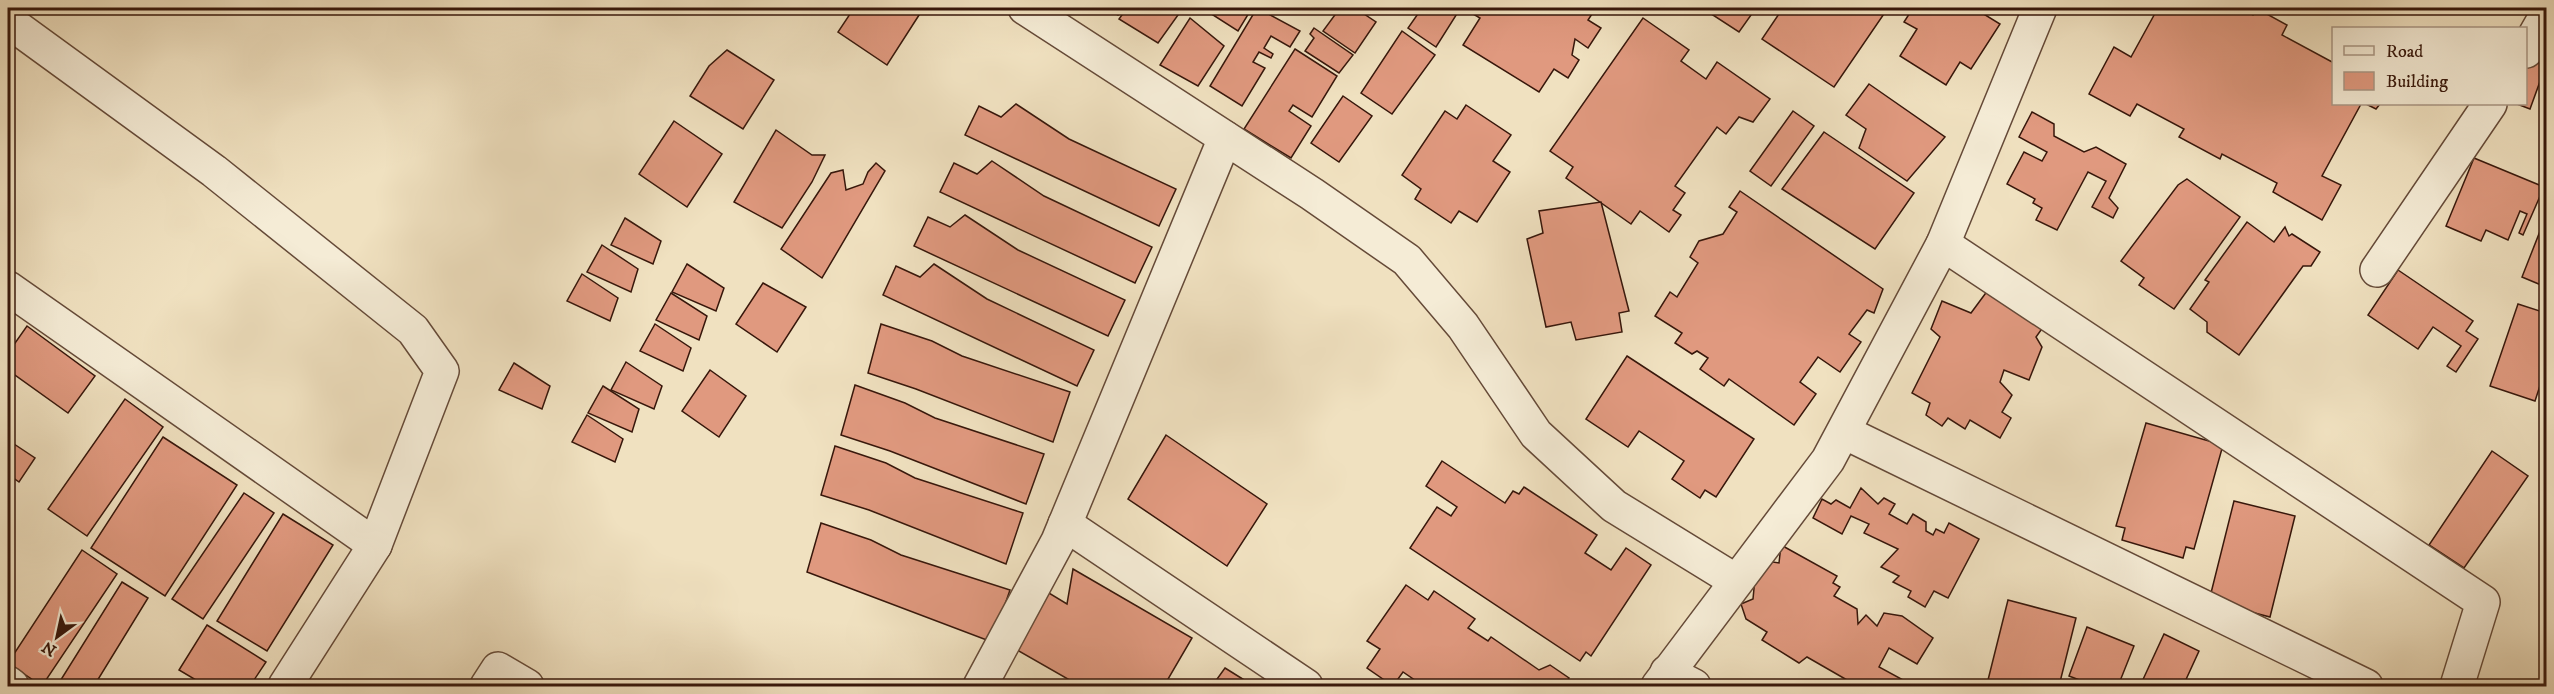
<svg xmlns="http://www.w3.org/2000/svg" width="2554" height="694" viewBox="0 0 2554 694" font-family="'IM FELL DW Pica',serif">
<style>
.building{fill:#e0997f;stroke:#37170b;stroke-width:1.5}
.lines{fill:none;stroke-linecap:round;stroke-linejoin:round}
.minor-casing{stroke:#654a38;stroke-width:36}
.minor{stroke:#f5ecd6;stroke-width:33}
</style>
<rect width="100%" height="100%" fill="#f0e1c0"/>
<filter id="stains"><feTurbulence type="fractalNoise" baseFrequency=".00333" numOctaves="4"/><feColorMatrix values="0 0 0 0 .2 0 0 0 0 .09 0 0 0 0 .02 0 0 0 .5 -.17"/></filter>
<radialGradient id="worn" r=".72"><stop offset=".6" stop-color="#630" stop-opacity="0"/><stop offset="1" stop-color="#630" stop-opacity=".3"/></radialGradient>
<!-- building -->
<g class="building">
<path d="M 854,8 L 935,8 L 921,12 L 887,65 L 838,32 Z"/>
<path d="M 1106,8 L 1123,8 L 1118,15 Z"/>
<path d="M 1127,8 L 1183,8 L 1158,43 L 1119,19 Z"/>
<path d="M 1202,8 L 1252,8 L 1238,31 Z"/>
<path d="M 1257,8 L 1300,31 L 1290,47 L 1271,36 L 1264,48 L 1273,54 L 1271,58 L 1259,52 L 1253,62 L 1265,68 L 1242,106 L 1210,86 Z"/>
<path d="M 1340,8 L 1355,8 L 1376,22 L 1355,53 L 1323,31 Z"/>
<path d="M 1422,8 L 1460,9 L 1436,47 L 1408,28 Z"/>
<path d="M 1476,8 L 1596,8 L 1588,20 L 1601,28 L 1588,48 L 1575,39 L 1572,55 L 1579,60 L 1568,78 L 1554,69 L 1539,92 L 1463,45 L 1480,18 L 1473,14 Z"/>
<path d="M 1702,8 L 1756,8 L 1739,32 Z"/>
<path d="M 1783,8 L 1888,8 L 1834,87 L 1762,39 Z"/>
<path d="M 1913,8 L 1974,8 L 2000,24 L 1971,69 L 1960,62 L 1946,85 L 1900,56 L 1917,29 L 1904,22 Z"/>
<path d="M 2158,8 L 2240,8 L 2253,15 L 2256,8 L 2287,25 L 2282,35 L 2334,63 L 2334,104 L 2361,104 L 2322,176 L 2341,185 L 2322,220 L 2273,192 L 2277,183 L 2222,154 L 2220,159 L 2179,137 L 2184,129 L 2137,104 L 2130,116 L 2089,94 L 2114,47 L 2131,57 Z"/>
<path d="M 1190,18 L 1224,46 L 1198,86 L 1160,65 Z"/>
<path d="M 1643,18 L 1689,50 L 1681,61 L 1706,79 L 1717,62 L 1770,99 L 1753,122 L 1739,117 L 1726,134 L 1717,127 L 1675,186 L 1685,193 L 1673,210 L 1681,215 L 1669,232 L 1640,211 L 1631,224 L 1566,178 L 1573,167 L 1550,151 Z"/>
<path d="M 1314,28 L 1353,55 L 1339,73 L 1305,51 L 1314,38 L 1310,34 Z"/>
<path d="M 1402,31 L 1435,55 L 1392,114 L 1361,93 Z"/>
<path d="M 2531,45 L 2546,50 L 2546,77 L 2542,76 L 2530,109 L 2517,104 L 2526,104 L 2526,61 Z"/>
<path d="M 1295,49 L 1337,76 L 1312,117 L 1293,105 L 1289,111 L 1311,126 L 1291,158 L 1244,129 Z"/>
<path d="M 727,50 L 774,80 L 743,129 L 690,96 L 709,66 Z"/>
<path d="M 1869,84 L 1945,137 L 1907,181 L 1859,148 L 1866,129 L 1846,115 Z"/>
<path d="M 1343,96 L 1372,116 L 1339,162 L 1311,143 Z"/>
<path d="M 1016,104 L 1069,139 L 1176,189 L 1159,226 L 965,135 L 979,106 L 1001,117 Z"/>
<path d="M 2366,104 L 2380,104 L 2376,109 Z"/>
<path d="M 1466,105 L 1511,135 L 1493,161 L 1510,172 L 1477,222 L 1459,211 L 1451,223 L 1415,199 L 1421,189 L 1402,175 L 1445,111 L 1457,119 Z"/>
<path d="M 1793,111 L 1814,126 L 1771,186 L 1750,171 Z"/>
<path d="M 2032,112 L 2054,124 L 2054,136 L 2084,152 L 2096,147 L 2126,164 L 2109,198 L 2118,208 L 2113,218 L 2092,207 L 2106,181 L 2088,172 L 2057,230 L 2036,220 L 2042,208 L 2033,203 L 2035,199 L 2007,184 L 2024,152 L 2042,161 L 2047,152 L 2019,137 Z"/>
<path d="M 674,121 L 722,154 L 687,207 L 639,174 Z"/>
<path d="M 776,130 L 812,155 L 825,155 L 812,182 L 782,228 L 734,202 Z"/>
<path d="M 1824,132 L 1914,193 L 1875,249 L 1782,189 Z"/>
<path d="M 2474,158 L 2544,187 L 2523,235 L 2519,233 L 2527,214 L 2520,211 L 2508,240 L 2486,230 L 2481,241 L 2446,226 Z"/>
<path d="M 992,161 L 1044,196 L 1152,247 L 1135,283 L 940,192 L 954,163 L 977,174 Z"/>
<path d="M 876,163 L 885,171 L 822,278 L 781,249 L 831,173 L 843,170 L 846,190 L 863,184 L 868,172 Z"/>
<path d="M 2187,179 L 2240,217 L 2174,309 L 2139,285 L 2144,278 L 2121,261 L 2178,185 Z"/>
<path d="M 1740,191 L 1883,289 L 1874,313 L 1867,310 L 1849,334 L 1861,342 L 1840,372 L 1818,357 L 1800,382 L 1816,394 L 1794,425 L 1729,379 L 1724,386 L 1700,369 L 1708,358 L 1697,351 L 1692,354 L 1675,343 L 1682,333 L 1655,316 L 1670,292 L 1677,297 L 1698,263 L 1690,257 L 1699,241 L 1723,234 L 1737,212 L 1729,207 Z"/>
<path d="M 1601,202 L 1629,311 L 1619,313 L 1622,332 L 1576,340 L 1571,322 L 1546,327 L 1527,239 L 1543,233 L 1539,211 Z"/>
<path d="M 965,215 L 1018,250 L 1125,300 L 1108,336 L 914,246 L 928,217 L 950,227 Z"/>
<path d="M 2546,216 L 2546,287 L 2522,277 Z"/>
<path d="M 625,218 L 661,241 L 653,264 L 611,245 Z"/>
<path d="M 2247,222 L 2274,242 L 2285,227 L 2289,236 L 2292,234 L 2320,252 L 2311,266 L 2303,266 L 2239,355 L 2207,332 L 2207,322 L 2190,309 L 2209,282 L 2205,280 Z"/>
<path d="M 602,245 L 638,269 L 631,292 L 587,272 Z"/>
<path d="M 687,264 L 724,288 L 716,311 L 672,292 Z"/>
<path d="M 934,264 L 987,299 L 1094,350 L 1077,386 L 883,295 L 896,266 L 920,277 Z"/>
<path d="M 2398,270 L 2473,321 L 2466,331 L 2478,339 L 2456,372 L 2447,366 L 2461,346 L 2433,327 L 2418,349 L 2368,315 Z"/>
<path d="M 582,274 L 618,298 L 610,321 L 567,301 Z"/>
<path d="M 763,283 L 806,307 L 777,352 L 736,324 Z"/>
<path d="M 1988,290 L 2046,323 L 2036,337 L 2042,347 L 2029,380 L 2004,370 L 2000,382 L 2012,395 L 2002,412 L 2011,418 L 2000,438 L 1970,420 L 1965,429 L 1948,418 L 1942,426 L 1926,415 L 1930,403 L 1912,393 L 1940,337 L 1931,329 L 1942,301 L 1971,313 Z"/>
<path d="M 671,293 L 707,316 L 699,340 L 656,320 Z"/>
<path d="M 2518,304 L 2546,313 L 2546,367 L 2535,401 L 2490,386 Z"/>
<path d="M 655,324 L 691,348 L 683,371 L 640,351 Z"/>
<path d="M 881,324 L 932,341 L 962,356 L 1070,392 L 1053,442 L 916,389 L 868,373 Z"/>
<path d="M 27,326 L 95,376 L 68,413 L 8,370 L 8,353 Z"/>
<path d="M 1627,356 L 1754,439 L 1716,497 L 1705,490 L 1700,498 L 1672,479 L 1684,461 L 1639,431 L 1628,447 L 1586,419 Z"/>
<path d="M 626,362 L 662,386 L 654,409 L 611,390 Z"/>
<path d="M 514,363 L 550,386 L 542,409 L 499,390 Z"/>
<path d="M 710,370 L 746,396 L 719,437 L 682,411 Z"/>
<path d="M 855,385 L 905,403 L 935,418 L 1044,454 L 1026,504 L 890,451 L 841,435 Z"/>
<path d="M 603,386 L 639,409 L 632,432 L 588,413 Z"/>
<path d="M 125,399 L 163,427 L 87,536 L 48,509 Z"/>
<path d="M 587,415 L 623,439 L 615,462 L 572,442 Z"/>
<path d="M 2146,423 L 2223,445 L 2194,549 L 2186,547 L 2183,558 L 2122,540 L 2125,528 L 2116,526 Z"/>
<path d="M 1166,435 L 1267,504 L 1227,566 L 1128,499 Z"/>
<path d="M 163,437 L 237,485 L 165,596 L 91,548 Z"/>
<path d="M 8,440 L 35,458 L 19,482 L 8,474 Z"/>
<path d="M 835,446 L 886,463 L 915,478 L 1023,513 L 1006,564 L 869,510 L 821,495 Z"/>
<path d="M 2492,451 L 2528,476 L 2464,568 L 2429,545 Z"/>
<path d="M 1442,461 L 1505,503 L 1513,491 L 1519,494 L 1524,487 L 1597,535 L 1585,553 L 1611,570 L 1626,548 L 1651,565 L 1591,656 L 1586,652 L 1580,661 L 1410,548 L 1437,507 L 1451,516 L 1457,507 L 1426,486 Z"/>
<path d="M 1861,488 L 1878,504 L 1884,498 L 1895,504 L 1889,514 L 1907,524 L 1913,514 L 1926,522 L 1926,531 L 1933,535 L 1936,529 L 1944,533 L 1949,523 L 1979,539 L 1948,598 L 1934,591 L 1925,607 L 1908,597 L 1911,591 L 1893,582 L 1899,576 L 1881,567 L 1898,549 L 1864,533 L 1869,524 L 1851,516 L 1842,534 L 1813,518 L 1822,499 L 1831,504 L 1836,500 L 1850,508 Z"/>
<path d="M 244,493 L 274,513 L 203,619 L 172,599 Z"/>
<path d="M 2234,501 L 2295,516 L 2270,617 L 2209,601 Z"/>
<path d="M 283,514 L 333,545 L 267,651 L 217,621 Z"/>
<path d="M 821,523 L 871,540 L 901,555 L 1010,590 L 992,642 L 807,572 Z"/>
<path d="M 1781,545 L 1837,576 L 1833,583 L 1840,587 L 1834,596 L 1857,609 L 1858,624 L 1866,615 L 1877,626 L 1884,613 L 1902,616 L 1933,638 L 1917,664 L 1889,648 L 1879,667 L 1905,681 L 1902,686 L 1854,686 L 1854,684 L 1807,657 L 1799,663 L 1762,640 L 1767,632 L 1746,619 L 1741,604 L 1753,599 L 1755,578 L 1766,561 L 1779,563 Z"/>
<path d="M 82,550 L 117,574 L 42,686 L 8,663 Z"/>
<path d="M 1073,569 L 1192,638 L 1164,686 L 1080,686 L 1017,650 L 1049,593 L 1067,604 Z"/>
<path d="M 122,582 L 148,598 L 94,686 L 57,686 Z"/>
<path d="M 1406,585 L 1428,600 L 1434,591 L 1475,619 L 1468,628 L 1488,641 L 1491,637 L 1539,670 L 1550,665 L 1569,678 L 1565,685 L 1567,686 L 1412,686 L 1416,681 L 1403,672 L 1393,686 L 1367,668 L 1380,649 L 1367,641 Z"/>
<path d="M 2008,600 L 2076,618 L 2059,686 L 2014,686 L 1988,680 Z"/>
<path d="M 207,625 L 266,662 L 250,686 L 206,686 L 179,670 Z"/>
<path d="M 2087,627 L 2134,646 L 2118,686 L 2095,686 L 2069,676 Z"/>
<path d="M 2164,634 L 2199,651 L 2183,686 L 2140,686 Z"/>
<path d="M 1225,668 L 1254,686 L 1212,686 Z"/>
</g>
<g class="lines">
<defs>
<g id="minor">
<path d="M 1025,8 L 1312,194 L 1407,260 L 1463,326 L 1536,434 L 1614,506 L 1736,581"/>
<path d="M 8,21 L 214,171 L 413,330 L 442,371 L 375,545 L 285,686"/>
<path d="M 2526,51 L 2546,16"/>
<path d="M 1943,244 L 2483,602 L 2457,686"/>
<path d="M 2377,270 L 2490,104"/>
<path d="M 8,288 L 375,545"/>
<path d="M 1844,432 L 2366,686"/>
<path d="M 1065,524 L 1306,686"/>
<path d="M 1667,672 L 1694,686"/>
<path d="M 8,683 L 12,686"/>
<path d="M 487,686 L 498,669 L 527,686"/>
<path d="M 980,686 L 1058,541 L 1225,138"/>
<path d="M 1658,686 L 1828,460 L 1943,244 L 2040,8"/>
</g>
</defs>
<!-- minor casing -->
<use href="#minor" class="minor-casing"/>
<!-- minor -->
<use href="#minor" class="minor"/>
</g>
<!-- margin -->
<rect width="2554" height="694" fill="none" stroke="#f0e1c0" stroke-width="30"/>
<rect x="9" y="9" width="2536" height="676" fill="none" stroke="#37170b" stroke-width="3"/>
<rect x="15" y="15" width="2524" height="664" fill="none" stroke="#37170b" stroke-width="1.5"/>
<!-- legend -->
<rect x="2332" y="27" width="195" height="78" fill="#f5ecd6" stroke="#a99785" stroke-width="1.5"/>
<rect x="2344" y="46" width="30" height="9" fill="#f5ecd6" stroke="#a99785" stroke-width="1.5"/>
<text x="2386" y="57" font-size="18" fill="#37170b">Road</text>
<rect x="2344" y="72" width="30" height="18" fill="#e0997f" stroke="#a99785" stroke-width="1.5"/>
<text x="2386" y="87" font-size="18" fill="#37170b">Building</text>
<!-- north arrow -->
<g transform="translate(57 637) rotate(213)" stroke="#f5ecd6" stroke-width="4.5" paint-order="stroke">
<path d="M0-4.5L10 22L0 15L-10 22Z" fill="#37170b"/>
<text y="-9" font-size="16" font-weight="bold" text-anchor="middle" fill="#37170b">N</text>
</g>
<rect width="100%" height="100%" filter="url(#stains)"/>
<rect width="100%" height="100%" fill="url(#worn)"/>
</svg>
